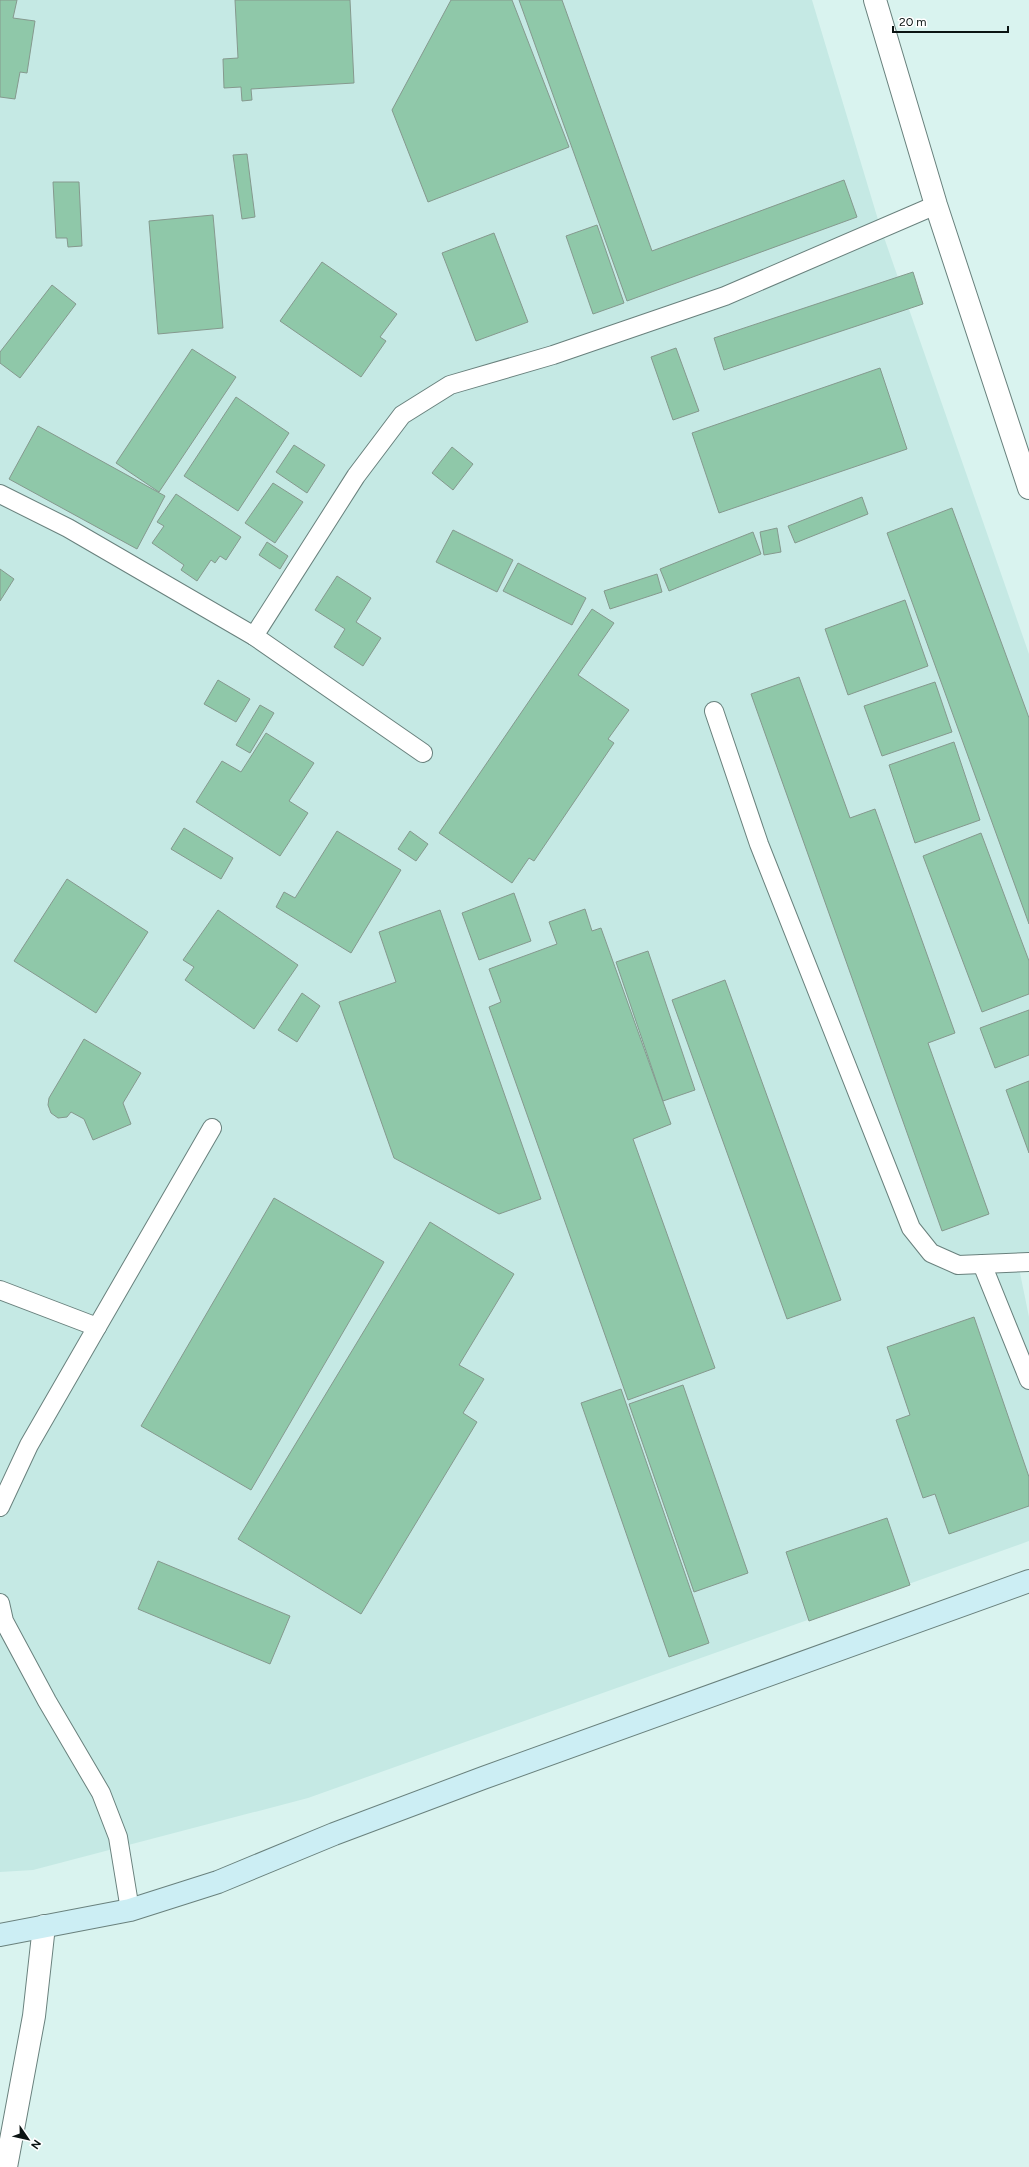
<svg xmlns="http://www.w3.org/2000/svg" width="1029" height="2167" viewBox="0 0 1029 2167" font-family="Figtree,sans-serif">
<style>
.built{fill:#c5e9e4}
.building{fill:#8fc8a9;stroke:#85998e}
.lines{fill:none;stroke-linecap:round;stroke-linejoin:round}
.service-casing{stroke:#69817d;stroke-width:20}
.minor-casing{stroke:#69817d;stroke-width:24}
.secondary-casing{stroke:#69817d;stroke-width:24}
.service{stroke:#fff;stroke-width:18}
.minor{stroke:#fff;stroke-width:22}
.secondary{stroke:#cceef4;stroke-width:22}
</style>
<rect width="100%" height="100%" fill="#d9f3ef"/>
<!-- built -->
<path class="built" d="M 0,0 L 812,0 L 879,223 L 1029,654 L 1029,1261 L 1019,1268 L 1029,1317 L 1029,1541 L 308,1798 L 33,1870 L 0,1872 Z"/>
<!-- building -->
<g class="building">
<path d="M 0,0 L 17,0 L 13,18 L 35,21 L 27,73 L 20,72 L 15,99 L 0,97 Z"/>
<path d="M 235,0 L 350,0 L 354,83 L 251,89 L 252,100 L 242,101 L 241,87 L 224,88 L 223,59 L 238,58 Z"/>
<path d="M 451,0 L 512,0 L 569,147 L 428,202 L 392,110 Z"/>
<path d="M 519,0 L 562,0 L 652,251 L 844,180 L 857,217 L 627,301 Z"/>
<path d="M 247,154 L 255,217 L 242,219 L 233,155 Z"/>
<path d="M 53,182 L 79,182 L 82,246 L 68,247 L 67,238 L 56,238 Z"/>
<path d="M 213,215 L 223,328 L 158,334 L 149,221 Z"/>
<path d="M 597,225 L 624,303 L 593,314 L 566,236 Z"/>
<path d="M 494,233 L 528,322 L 476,341 L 442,253 Z"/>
<path d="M 322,262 L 397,314 L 380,337 L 386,341 L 361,377 L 280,321 Z"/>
<path d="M 913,272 L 923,304 L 724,370 L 714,338 Z"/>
<path d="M 52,285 L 76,304 L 20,378 L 0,363 L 0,352 Z"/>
<path d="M 676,348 L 699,411 L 673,420 L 651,357 Z"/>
<path d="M 192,349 L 236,377 L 159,492 L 116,463 Z"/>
<path d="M 880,368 L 907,449 L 719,513 L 692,433 Z"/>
<path d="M 236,397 L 289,433 L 238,511 L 184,476 Z"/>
<path d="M 38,426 L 165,496 L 137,549 L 9,479 Z"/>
<path d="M 294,445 L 325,465 L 307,493 L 276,472 Z"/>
<path d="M 452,447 L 473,464 L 453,490 L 432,473 Z"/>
<path d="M 273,483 L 303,502 L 275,543 L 245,523 Z"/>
<path d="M 176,494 L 241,537 L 226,560 L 220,556 L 215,563 L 211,560 L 197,581 L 181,570 L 184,565 L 152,543 L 164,526 L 157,522 Z"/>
<path d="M 862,497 L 868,514 L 795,543 L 788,526 Z"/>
<path d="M 952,508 L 1029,718 L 1029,924 L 887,533 Z"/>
<path d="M 777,528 L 781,552 L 764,555 L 760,532 Z"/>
<path d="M 453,530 L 513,560 L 497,592 L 436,562 Z"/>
<path d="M 753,532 L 761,554 L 669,591 L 660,569 Z"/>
<path d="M 267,542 L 288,556 L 280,569 L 259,555 Z"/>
<path d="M 518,563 L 586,598 L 572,625 L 503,591 Z"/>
<path d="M 0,569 L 14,579 L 0,601 Z"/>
<path d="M 657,574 L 662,592 L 610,609 L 604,591 Z"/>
<path d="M 337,576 L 371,598 L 356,622 L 381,638 L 363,666 L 334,647 L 345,629 L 315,610 Z"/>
<path d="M 905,600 L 928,666 L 848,695 L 825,629 Z"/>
<path d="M 592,609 L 614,623 L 578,675 L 629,710 L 608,739 L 614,743 L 534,861 L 529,858 L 512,883 L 439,833 Z"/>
<path d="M 799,677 L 850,818 L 875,809 L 955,1033 L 928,1043 L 989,1214 L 942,1231 L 751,694 Z"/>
<path d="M 218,680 L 250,699 L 236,722 L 204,704 Z"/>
<path d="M 935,682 L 952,732 L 882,756 L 864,706 Z"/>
<path d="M 260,705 L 274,713 L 250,753 L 236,745 Z"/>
<path d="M 266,733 L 314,763 L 289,801 L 308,813 L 280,856 L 196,802 L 222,761 L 241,772 Z"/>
<path d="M 954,742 L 980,820 L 915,843 L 889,765 Z"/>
<path d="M 184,828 L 233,858 L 221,879 L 171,849 Z"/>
<path d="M 337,831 L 401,870 L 351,953 L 276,907 L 284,892 L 295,898 Z"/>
<path d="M 410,831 L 428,844 L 416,861 L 398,849 Z"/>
<path d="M 981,833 L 1029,961 L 1029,994 L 982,1012 L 923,856 Z"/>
<path d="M 67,879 L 148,932 L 96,1013 L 14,961 Z"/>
<path d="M 514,893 L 531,941 L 479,960 L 462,913 Z"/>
<path d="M 585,909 L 592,931 L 601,928 L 671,1124 L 633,1139 L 715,1368 L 628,1400 L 489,1007 L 501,1002 L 489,969 L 557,944 L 549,922 Z"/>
<path d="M 218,910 L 298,965 L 254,1029 L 185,980 L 194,967 L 183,960 Z"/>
<path d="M 440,910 L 541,1199 L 499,1214 L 394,1158 L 339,1002 L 396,982 L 379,932 Z"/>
<path d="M 648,951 L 695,1090 L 663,1101 L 616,962 Z"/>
<path d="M 725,980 L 841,1300 L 787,1319 L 672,1000 Z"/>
<path d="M 302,993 L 320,1006 L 297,1042 L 278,1030 Z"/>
<path d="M 1029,1010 L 1029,1055 L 995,1068 L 980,1028 Z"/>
<path d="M 84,1039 L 141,1073 L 123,1103 L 131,1124 L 93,1140 L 84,1119 L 71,1112 L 67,1117 L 58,1118 L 51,1113 L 48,1105 L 49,1098 Z"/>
<path d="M 1029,1081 L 1029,1153 L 1006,1090 Z"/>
<path d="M 274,1198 L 384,1262 L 251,1490 L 141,1426 Z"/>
<path d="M 430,1222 L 514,1274 L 459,1365 L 484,1379 L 463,1413 L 477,1422 L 361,1614 L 238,1539 Z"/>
<path d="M 974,1317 L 1029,1477 L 1029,1506 L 949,1534 L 935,1494 L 923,1498 L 896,1420 L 910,1415 L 887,1347 Z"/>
<path d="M 683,1385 L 748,1573 L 694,1592 L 629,1404 Z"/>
<path d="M 621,1389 L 709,1643 L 669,1657 L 581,1403 Z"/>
<path d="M 887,1518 L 910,1585 L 809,1621 L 786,1552 Z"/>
<path d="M 158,1561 L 290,1616 L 270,1664 L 138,1609 Z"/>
</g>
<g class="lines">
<defs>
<g id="service">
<path d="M 0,494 L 68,528 L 254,636 L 423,753"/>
<path d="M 254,636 L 356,476 L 402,415 L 450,385 L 553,355 L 725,296 L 936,205"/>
<path d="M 714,711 L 759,844 L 911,1228 L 931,1253 L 958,1265 L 1029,1262"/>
<path d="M 982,1264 L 1029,1380"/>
<path d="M 0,1290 L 97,1327 L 29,1445 L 0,1507"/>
<path d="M 97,1327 L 212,1128"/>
<path d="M 0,1603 L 4,1621 L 47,1701 L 101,1793 L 118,1837 L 130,1910"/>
</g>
<g id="minor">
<path d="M 875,0 L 936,205 L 1029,488"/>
<path d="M 6,2167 L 34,2016 L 44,1926"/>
</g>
<path id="secondary" d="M 0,1935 L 130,1910 L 218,1882 L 334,1834 L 483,1778 L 1029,1581"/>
</defs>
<!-- service casing -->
<use href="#service" class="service-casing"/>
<!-- minor casing -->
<use href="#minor" class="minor-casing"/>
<!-- secondary casing -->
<use href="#secondary" class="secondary-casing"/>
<!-- service -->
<use href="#service" class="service"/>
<!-- minor -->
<use href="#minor" class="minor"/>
<!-- secondary -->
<use href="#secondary" class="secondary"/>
</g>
<!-- north arrow -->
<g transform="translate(28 2139) rotate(124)" stroke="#ffffff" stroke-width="3" paint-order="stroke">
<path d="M0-3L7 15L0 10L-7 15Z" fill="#0b1413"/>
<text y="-6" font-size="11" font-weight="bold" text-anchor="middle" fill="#0b1413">N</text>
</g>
<!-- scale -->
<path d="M893 26v6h115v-6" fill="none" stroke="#0b1413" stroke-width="2"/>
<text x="899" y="26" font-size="12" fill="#0b1413" stroke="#ffffff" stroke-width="3" paint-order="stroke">20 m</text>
</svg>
